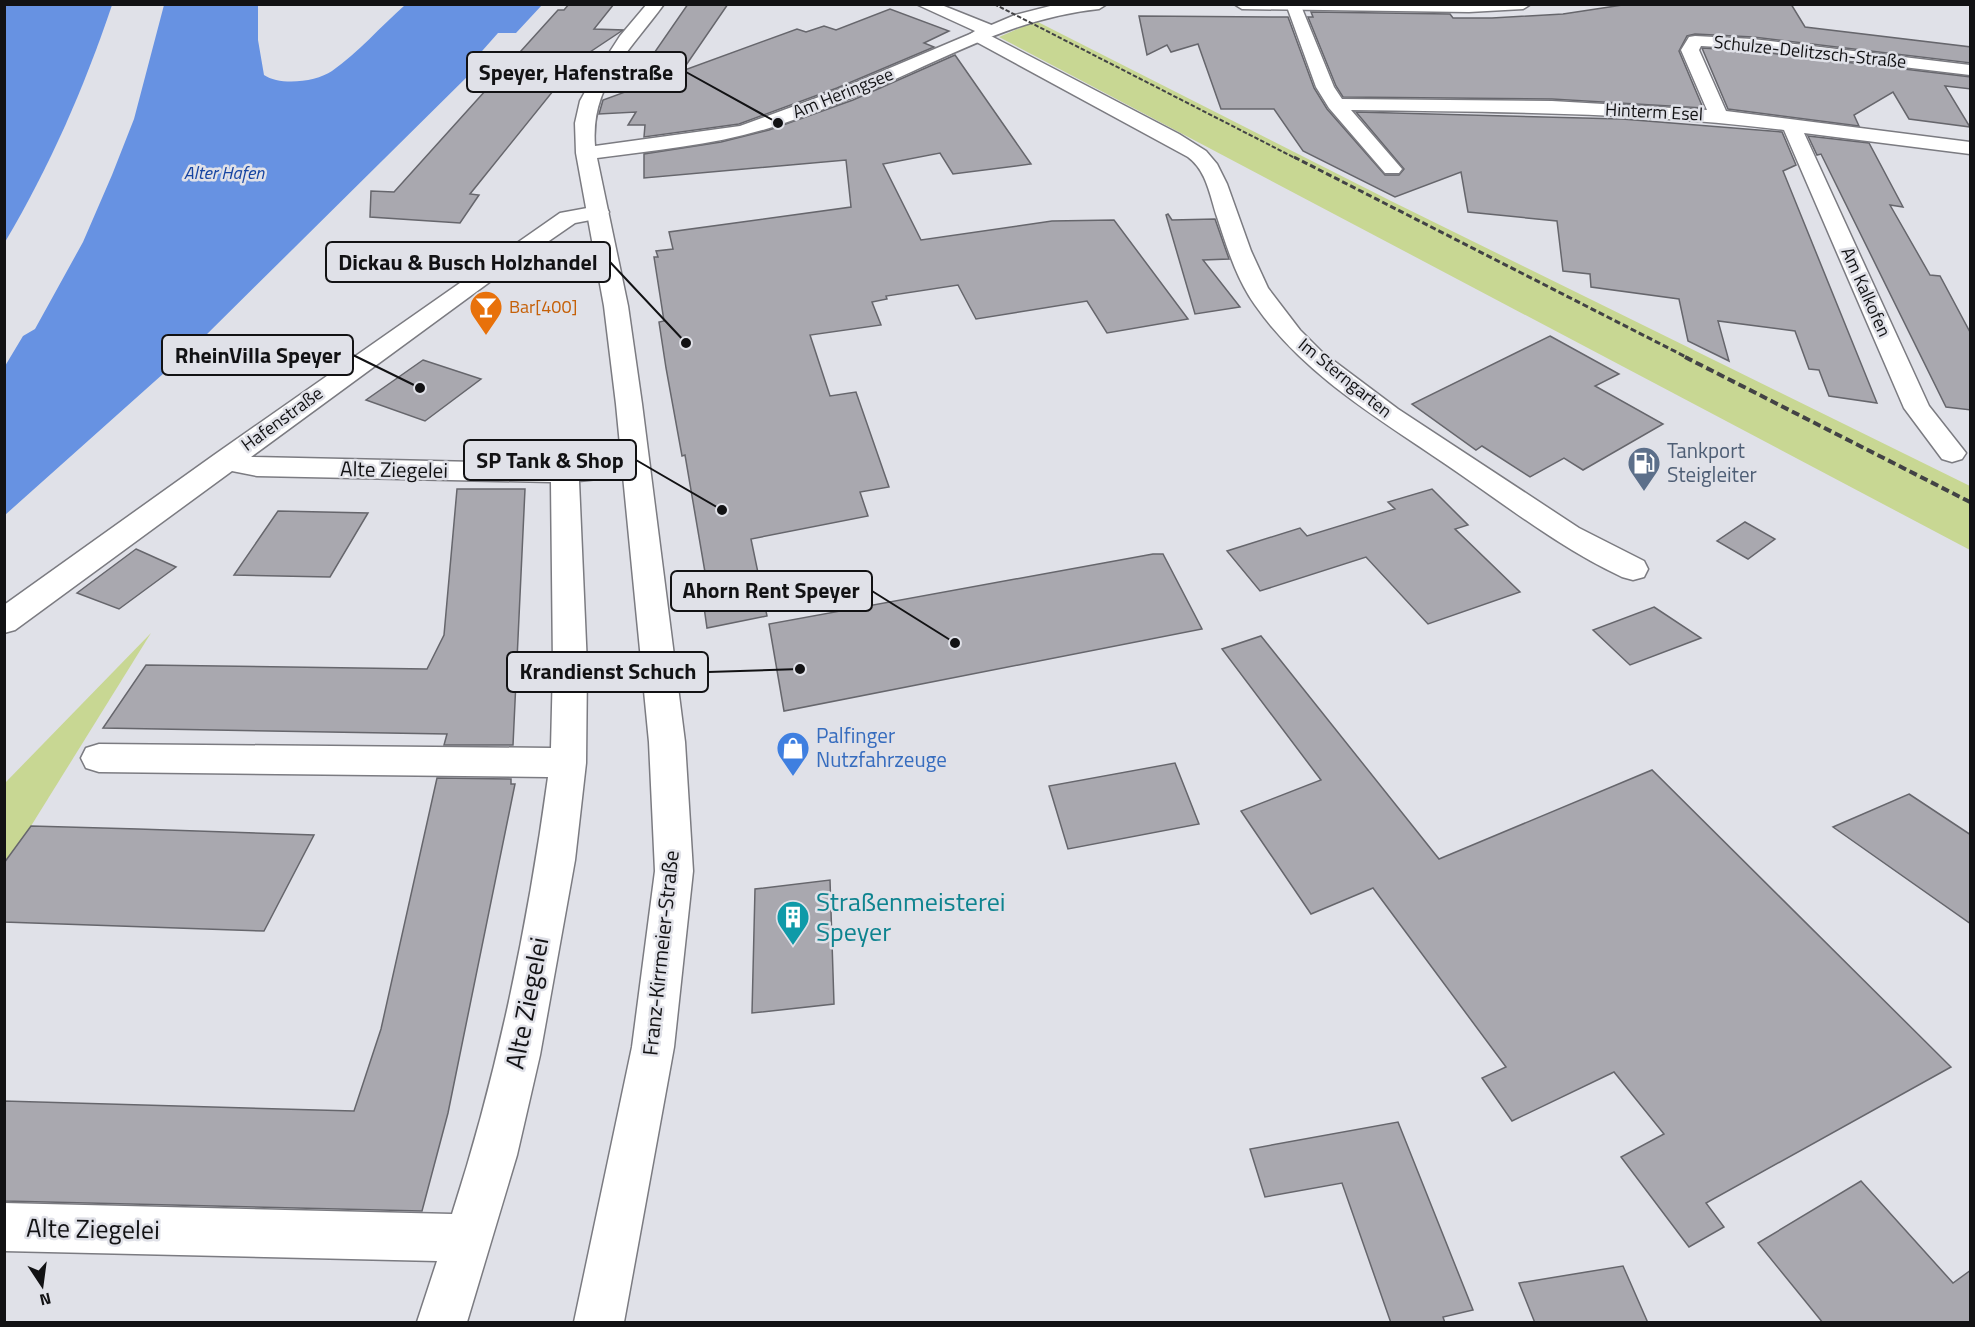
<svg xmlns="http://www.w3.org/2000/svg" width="1975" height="1327" viewBox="0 0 1975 1327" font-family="'Titillium Web',sans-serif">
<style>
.green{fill:#c8d793}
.water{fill:#6792e2}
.building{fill:#a9a8af;stroke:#66666c;stroke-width:1.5}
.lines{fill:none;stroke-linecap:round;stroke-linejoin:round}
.street-casing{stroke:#7b7b81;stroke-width:3}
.secondary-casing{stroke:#7b7b81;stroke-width:3}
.street{fill:#fff;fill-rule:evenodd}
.secondary{fill:#fff;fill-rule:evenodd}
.rail-far2{stroke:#424245;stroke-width:2;stroke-dasharray:4.5 2;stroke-linecap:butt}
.rail-far1{stroke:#424245;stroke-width:3;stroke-dasharray:6 3;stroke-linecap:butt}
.rail{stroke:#424245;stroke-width:4;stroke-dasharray:8 4;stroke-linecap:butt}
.labels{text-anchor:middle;stroke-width:5;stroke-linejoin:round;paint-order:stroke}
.far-street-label{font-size:18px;fill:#121214;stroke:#e0e1e8}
.far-water-label{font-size:18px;font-style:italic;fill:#1645a2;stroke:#e0e1e8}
.far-food-label{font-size:18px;fill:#c56008;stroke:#e0e1e8;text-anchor:start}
.service-label{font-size:21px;fill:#4e5e75;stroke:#e0e1e8;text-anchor:start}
.street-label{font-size:21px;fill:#121214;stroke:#e0e1e8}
.shop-label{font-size:21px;fill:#366cbe;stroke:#e0e1e8;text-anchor:start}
.near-culture-label{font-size:26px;fill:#0d838f;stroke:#e0e1e8;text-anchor:start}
.near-street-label{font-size:26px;fill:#121214;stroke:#e0e1e8}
.leader{fill:none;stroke:#121214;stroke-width:2}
.callout-dot{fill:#121214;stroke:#e0e1e8;stroke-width:2}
.callout{fill:#e0e1e8;stroke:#121214;stroke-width:2}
.callout-label{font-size:22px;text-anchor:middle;font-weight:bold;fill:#121214}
</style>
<rect width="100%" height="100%" fill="#e0e1e8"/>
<!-- green -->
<g class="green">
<path d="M 1036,21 L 1391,201 L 1970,486 L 1970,550 L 999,37 Z"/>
<path d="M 151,633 L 31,826 L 5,863 L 5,783 Z"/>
</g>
<!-- water -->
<g class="water">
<path d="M 5,4 L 112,5 C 84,88 50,166 5,242 Z"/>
<path d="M 164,5 L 258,5 L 258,40 L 264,75 C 280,86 316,82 332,71 C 358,53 381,26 405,5 L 542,5 L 516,33 L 498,33 L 467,68 L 475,69 L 201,340 L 5,515 L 5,366 L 23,336 L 35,329 L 83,242 L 112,175 L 134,119 Z"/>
</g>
<!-- building -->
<g class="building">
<path d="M 569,4 L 614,4 L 594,29 L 623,30 L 578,60 L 470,194 L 479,195 L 460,223 L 370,217 L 371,191 L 394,192 L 558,10 L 564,10 Z"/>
<path d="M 688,4 L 728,4 L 682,71 L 797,29 L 806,32 L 824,26 L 836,30 L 890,9 L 949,31 L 924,43 L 934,47 L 837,88 L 739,124 L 644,137 L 645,125 L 628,125 L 636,112 L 599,114 L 603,100 L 628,91 Z"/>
<path d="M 1629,4 L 1791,4 L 1805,27 L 1971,47 L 1971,63 L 1753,37 L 1695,34 L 1687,36 L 1679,51 L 1703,108 L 1552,99 L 1343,97 L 1336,86 L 1308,17 L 1313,17 L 1311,12 L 1450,14 L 1453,18 L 1492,18 L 1563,14 Z"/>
<path d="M 1139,16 L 1288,17 L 1314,88 L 1327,109 L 1385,175 L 1399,175 L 1404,169 L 1356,112 L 1622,119 L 1782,132 L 1796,165 L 1783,171 L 1877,403 L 1829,396 L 1819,370 L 1809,369 L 1795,331 L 1718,321 L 1729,361 L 1688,341 L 1679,299 L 1591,287 L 1590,274 L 1563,271 L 1557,221 L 1468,212 L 1461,172 L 1395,197 L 1303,151 L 1274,109 L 1221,109 L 1198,44 L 1171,52 L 1167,45 L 1147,55 Z"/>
<path d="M 1702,48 L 1753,51 L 1971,77 L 1971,89 L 1945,86 L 1970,127 L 1909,119 L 1893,92 L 1854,115 L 1859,126 L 1728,109 Z"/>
<path d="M 955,55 L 1031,164 L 953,174 L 940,153 L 883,164 L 921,240 L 1052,221 L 1114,220 L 1188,319 L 1107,333 L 1087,301 L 976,319 L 958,285 L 886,296 L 887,299 L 872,302 L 881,325 L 810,335 L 830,396 L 856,392 L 889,487 L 860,492 L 868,516 L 751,539 L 767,616 L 707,628 L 700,579 L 706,578 L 685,455 L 682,456 L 666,368 L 659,322 L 664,321 L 654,257 L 658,257 L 656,251 L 673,249 L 669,232 L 851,207 L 846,160 L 644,178 L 644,154 L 721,142 L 769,130 L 853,100 Z"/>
<path d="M 1808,136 L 1869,143 L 1903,207 L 1890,205 L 1930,275 L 1940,276 L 1971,334 L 1971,410 L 1946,407 L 1821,154 L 1817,155 Z"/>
<path d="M 1168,214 L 1172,220 L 1215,219 L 1229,259 L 1203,260 L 1240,307 L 1195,314 L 1166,215 Z"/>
<path d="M 1550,336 L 1619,374 L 1595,386 L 1663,424 L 1583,470 L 1564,458 L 1530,477 L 1482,446 L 1476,450 L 1412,404 Z"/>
<path d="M 423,360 L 481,379 L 425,421 L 366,400 Z"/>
<path d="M 457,489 L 525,489 L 513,745 L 444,745 L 447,734 L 103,728 L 146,665 L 427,669 L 444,635 Z"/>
<path d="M 1432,489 L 1468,525 L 1455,529 L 1520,592 L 1428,624 L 1366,557 L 1260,591 L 1227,551 L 1300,528 L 1307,536 L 1395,509 L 1388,502 Z"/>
<path d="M 278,511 L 368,513 L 330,577 L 234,575 Z"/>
<path d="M 1745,522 L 1775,539 L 1748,559 L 1717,541 Z"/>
<path d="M 136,549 L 176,567 L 119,609 L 77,593 Z"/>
<path d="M 1153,554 L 1163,554 L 1202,629 L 784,711 L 769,624 Z"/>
<path d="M 1654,607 L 1701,638 L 1630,665 L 1593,630 Z"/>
<path d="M 1261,636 L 1439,859 L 1652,770 L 1951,1067 L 1706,1203 L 1724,1227 L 1689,1247 L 1621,1157 L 1664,1134 L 1614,1072 L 1512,1121 L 1482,1078 L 1506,1067 L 1373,888 L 1311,914 L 1241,811 L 1321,780 L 1222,649 Z"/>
<path d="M 1175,763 L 1199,824 L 1068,849 L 1049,786 Z"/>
<path d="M 437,778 L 511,779 L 511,784 L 515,784 L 448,1113 L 422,1211 L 4,1201 L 4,1101 L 354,1111 L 381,1029 Z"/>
<path d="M 1909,794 L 1971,835 L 1971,924 L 1833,827 Z"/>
<path d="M 31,826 L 138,829 L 314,835 L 264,931 L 4,922 L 4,863 Z"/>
<path d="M 830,880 L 834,1004 L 752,1013 L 755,889 Z"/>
<path d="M 1398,1122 L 1473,1310 L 1443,1317 L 1445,1323 L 1391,1323 L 1342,1183 L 1265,1197 L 1250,1149 Z"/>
<path d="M 1861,1181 L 1953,1283 L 1971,1270 L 1971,1323 L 1823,1323 L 1758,1243 Z"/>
<path d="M 1623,1266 L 1648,1323 L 1535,1323 L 1519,1283 Z"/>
</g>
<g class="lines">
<defs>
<g id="street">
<path d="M 916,4 L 939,4 L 994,26 L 996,30 L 989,35 L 1179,134 L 1206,151 L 1217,164 L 1227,184 L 1251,251 L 1268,288 L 1300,330 L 1322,352 L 1398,409 L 1579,528 L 1644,561 L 1648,569 L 1644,577 L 1633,580 L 1622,577 C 1562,549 1511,509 1457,472 C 1385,422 1306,378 1255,305 C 1236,278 1227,247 1217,217 C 1210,196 1207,171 1188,157 L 971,39 L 969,35 L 975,31 Z"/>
<path d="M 1286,4 L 1301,6 L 1334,87 L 1342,99 L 1552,101 L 1707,110 L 1681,50 L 1689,37 L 1695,36 L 1753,39 L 1970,65 L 1970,75 L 1753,49 L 1701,46 L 1699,50 L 1726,111 L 1970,142 L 1970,154 L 1804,133 L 1929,406 L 1966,453 L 1962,459 L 1952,462 L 1942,459 L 1904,408 L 1784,130 C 1641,112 1496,112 1351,110 L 1402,169 L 1399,173 L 1385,173 L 1329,108 L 1316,87 Z"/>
<path d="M 598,206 L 606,207 L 609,212 L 606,217 L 575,223 L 491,281 L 251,457 L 565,464 L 635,459 L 645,462 L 649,468 L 645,474 L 579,481 L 587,666 L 586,763 L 575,860 L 540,1055 L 517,1155 L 467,1322 L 417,1322 L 437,1261 L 4,1251 L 4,1203 L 452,1214 C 498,1072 528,924 548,777 L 99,772 L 86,768 L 81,758 L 86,748 L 99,744 L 551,748 L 553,666 L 551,482 L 257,476 L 232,471 L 15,630 L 4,633 L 4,605 L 214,455 L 560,213 Z"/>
</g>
<g id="secondary">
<path d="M 647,4 L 664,4 C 630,51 590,84 595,146 L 740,126 L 838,90 L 1015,15 L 1058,4 L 1107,4 L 1099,9 C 1030,16 973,44 911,72 C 872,90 833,106 793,120 C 728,144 665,149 597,158 L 628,306 L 642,404 L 685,742 L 693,871 L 674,1047 L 624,1322 L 574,1322 L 632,1047 L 655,871 L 649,742 L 616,404 L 604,306 L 576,153 L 575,123 L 580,101 L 591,81 L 620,36 Z"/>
<path d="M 1234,4 L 1531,4 L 1523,9 L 1469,12 L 1242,9 Z"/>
</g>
</defs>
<!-- street casing -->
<use href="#street" class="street-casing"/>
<!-- secondary casing -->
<use href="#secondary" class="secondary-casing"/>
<!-- street -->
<use href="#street" class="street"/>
<!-- secondary -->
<use href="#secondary" class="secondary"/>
<!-- rail-far2 -->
<path class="rail-far2" d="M 994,4 L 1297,159"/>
<!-- rail-far1 -->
<path class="rail-far1" d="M 1294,157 L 1688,358"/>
<!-- rail -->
<path class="rail" d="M 1685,357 L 1970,502"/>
</g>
<!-- icons -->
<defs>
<symbol id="bar-pin" viewBox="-11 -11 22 30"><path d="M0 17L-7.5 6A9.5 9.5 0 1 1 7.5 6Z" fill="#e8710a" stroke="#e0e1e8"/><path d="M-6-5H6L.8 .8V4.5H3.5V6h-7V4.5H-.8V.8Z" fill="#fff"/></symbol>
<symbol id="fuel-pin" viewBox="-11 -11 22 30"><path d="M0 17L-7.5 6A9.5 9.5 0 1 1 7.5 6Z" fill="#5c6f8a" stroke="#e0e1e8"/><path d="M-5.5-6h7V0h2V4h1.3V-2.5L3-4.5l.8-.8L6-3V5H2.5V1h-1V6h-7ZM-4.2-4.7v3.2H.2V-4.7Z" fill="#fff"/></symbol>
<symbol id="shop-pin" viewBox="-11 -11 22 30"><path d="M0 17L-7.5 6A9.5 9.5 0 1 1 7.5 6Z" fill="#3f7fe0" stroke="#e0e1e8"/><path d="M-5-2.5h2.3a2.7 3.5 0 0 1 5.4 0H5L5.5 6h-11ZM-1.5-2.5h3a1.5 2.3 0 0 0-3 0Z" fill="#fff"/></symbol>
<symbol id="building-pin" viewBox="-11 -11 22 30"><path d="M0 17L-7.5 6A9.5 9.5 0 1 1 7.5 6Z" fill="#0f9aa8" stroke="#e0e1e8"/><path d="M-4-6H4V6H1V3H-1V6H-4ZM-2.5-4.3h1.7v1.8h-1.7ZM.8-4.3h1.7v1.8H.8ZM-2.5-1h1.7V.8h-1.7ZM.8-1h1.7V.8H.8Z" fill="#fff"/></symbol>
</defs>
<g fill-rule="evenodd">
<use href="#bar-pin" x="467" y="288" width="38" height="52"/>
<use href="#fuel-pin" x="1625" y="444" width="38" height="52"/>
<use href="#shop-pin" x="774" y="729" width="38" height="52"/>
<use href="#building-pin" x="774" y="898" width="38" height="52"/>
</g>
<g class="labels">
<!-- far-street labels -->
<g class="far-street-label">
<text transform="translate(1810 52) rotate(6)" y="6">Schulze-Delitzsch-Straße</text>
<text transform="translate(843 93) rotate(-22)" y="6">Am Heringsee</text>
<text transform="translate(1654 112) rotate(3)" y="6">Hinterm Esel</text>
<text transform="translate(1866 292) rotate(66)" y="6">Am Kalkofen</text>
<text transform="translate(1345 378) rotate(39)" y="6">Im Sterngarten</text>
<text transform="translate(282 419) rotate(-36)" y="6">Hafenstraße</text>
</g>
<!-- far-water labels -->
<g class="far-water-label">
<text x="224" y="179">Alter Hafen</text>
</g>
<!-- far-food labels -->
<g class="far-food-label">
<text x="509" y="313">Bar[400]</text>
</g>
<!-- service labels -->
<g class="service-label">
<text x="1667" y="458">Tankport<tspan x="1667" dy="24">Steigleiter</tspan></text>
</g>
<!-- street labels -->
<g class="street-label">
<text transform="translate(394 470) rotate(1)" y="7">Alte Ziegelei</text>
<text transform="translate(661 953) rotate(-84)" y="7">Franz-Kirrmeier-Straße</text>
</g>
<!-- shop labels -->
<g class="shop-label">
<text x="816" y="743">Palfinger<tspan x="816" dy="24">Nutzfahrzeuge</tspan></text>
</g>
<!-- near-culture labels -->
<g class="near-culture-label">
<text x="816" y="911">Straßenmeisterei<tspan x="816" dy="30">Speyer</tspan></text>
</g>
<!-- near-street labels -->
<g class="near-street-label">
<text transform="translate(527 1003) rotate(-79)" y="9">Alte Ziegelei</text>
<text transform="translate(93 1229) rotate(1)" y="9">Alte Ziegelei</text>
</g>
</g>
<!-- callouts -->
<path class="leader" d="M778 123L686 72M686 343L610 262M420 388L353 355M722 510L636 460M955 643L872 591M800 669L708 672"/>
<g class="callout-dot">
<circle cx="778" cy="123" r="6"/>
<circle cx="686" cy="343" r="6"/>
<circle cx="420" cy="388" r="6"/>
<circle cx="722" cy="510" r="6"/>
<circle cx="955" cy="643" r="6"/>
<circle cx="800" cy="669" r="6"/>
</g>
<g class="callout">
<rect x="467" y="52" width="219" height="40" rx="6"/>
<rect x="326" y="242" width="284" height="40" rx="6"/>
<rect x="162" y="335" width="191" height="40" rx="6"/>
<rect x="464" y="440" width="172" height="40" rx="6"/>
<rect x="671" y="571" width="201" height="40" rx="6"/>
<rect x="507" y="652" width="201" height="40" rx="6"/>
</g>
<g class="callout-label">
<text x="576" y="80">Speyer, Hafenstraße</text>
<text x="468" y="270">Dickau &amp; Busch Holzhandel</text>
<text x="258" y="363">RheinVilla Speyer</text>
<text x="550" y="468">SP Tank &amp; Shop</text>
<text x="771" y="598">Ahorn Rent Speyer</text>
<text x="608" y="679">Krandienst Schuch</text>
</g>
<!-- border -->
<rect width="1975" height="1327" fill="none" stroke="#121214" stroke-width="12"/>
<!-- north arrow -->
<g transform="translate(42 1285) rotate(167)" stroke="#e0e1e8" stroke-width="4.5" paint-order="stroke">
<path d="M0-4.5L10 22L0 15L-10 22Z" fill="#121214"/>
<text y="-9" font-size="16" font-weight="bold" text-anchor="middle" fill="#121214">N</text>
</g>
</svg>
